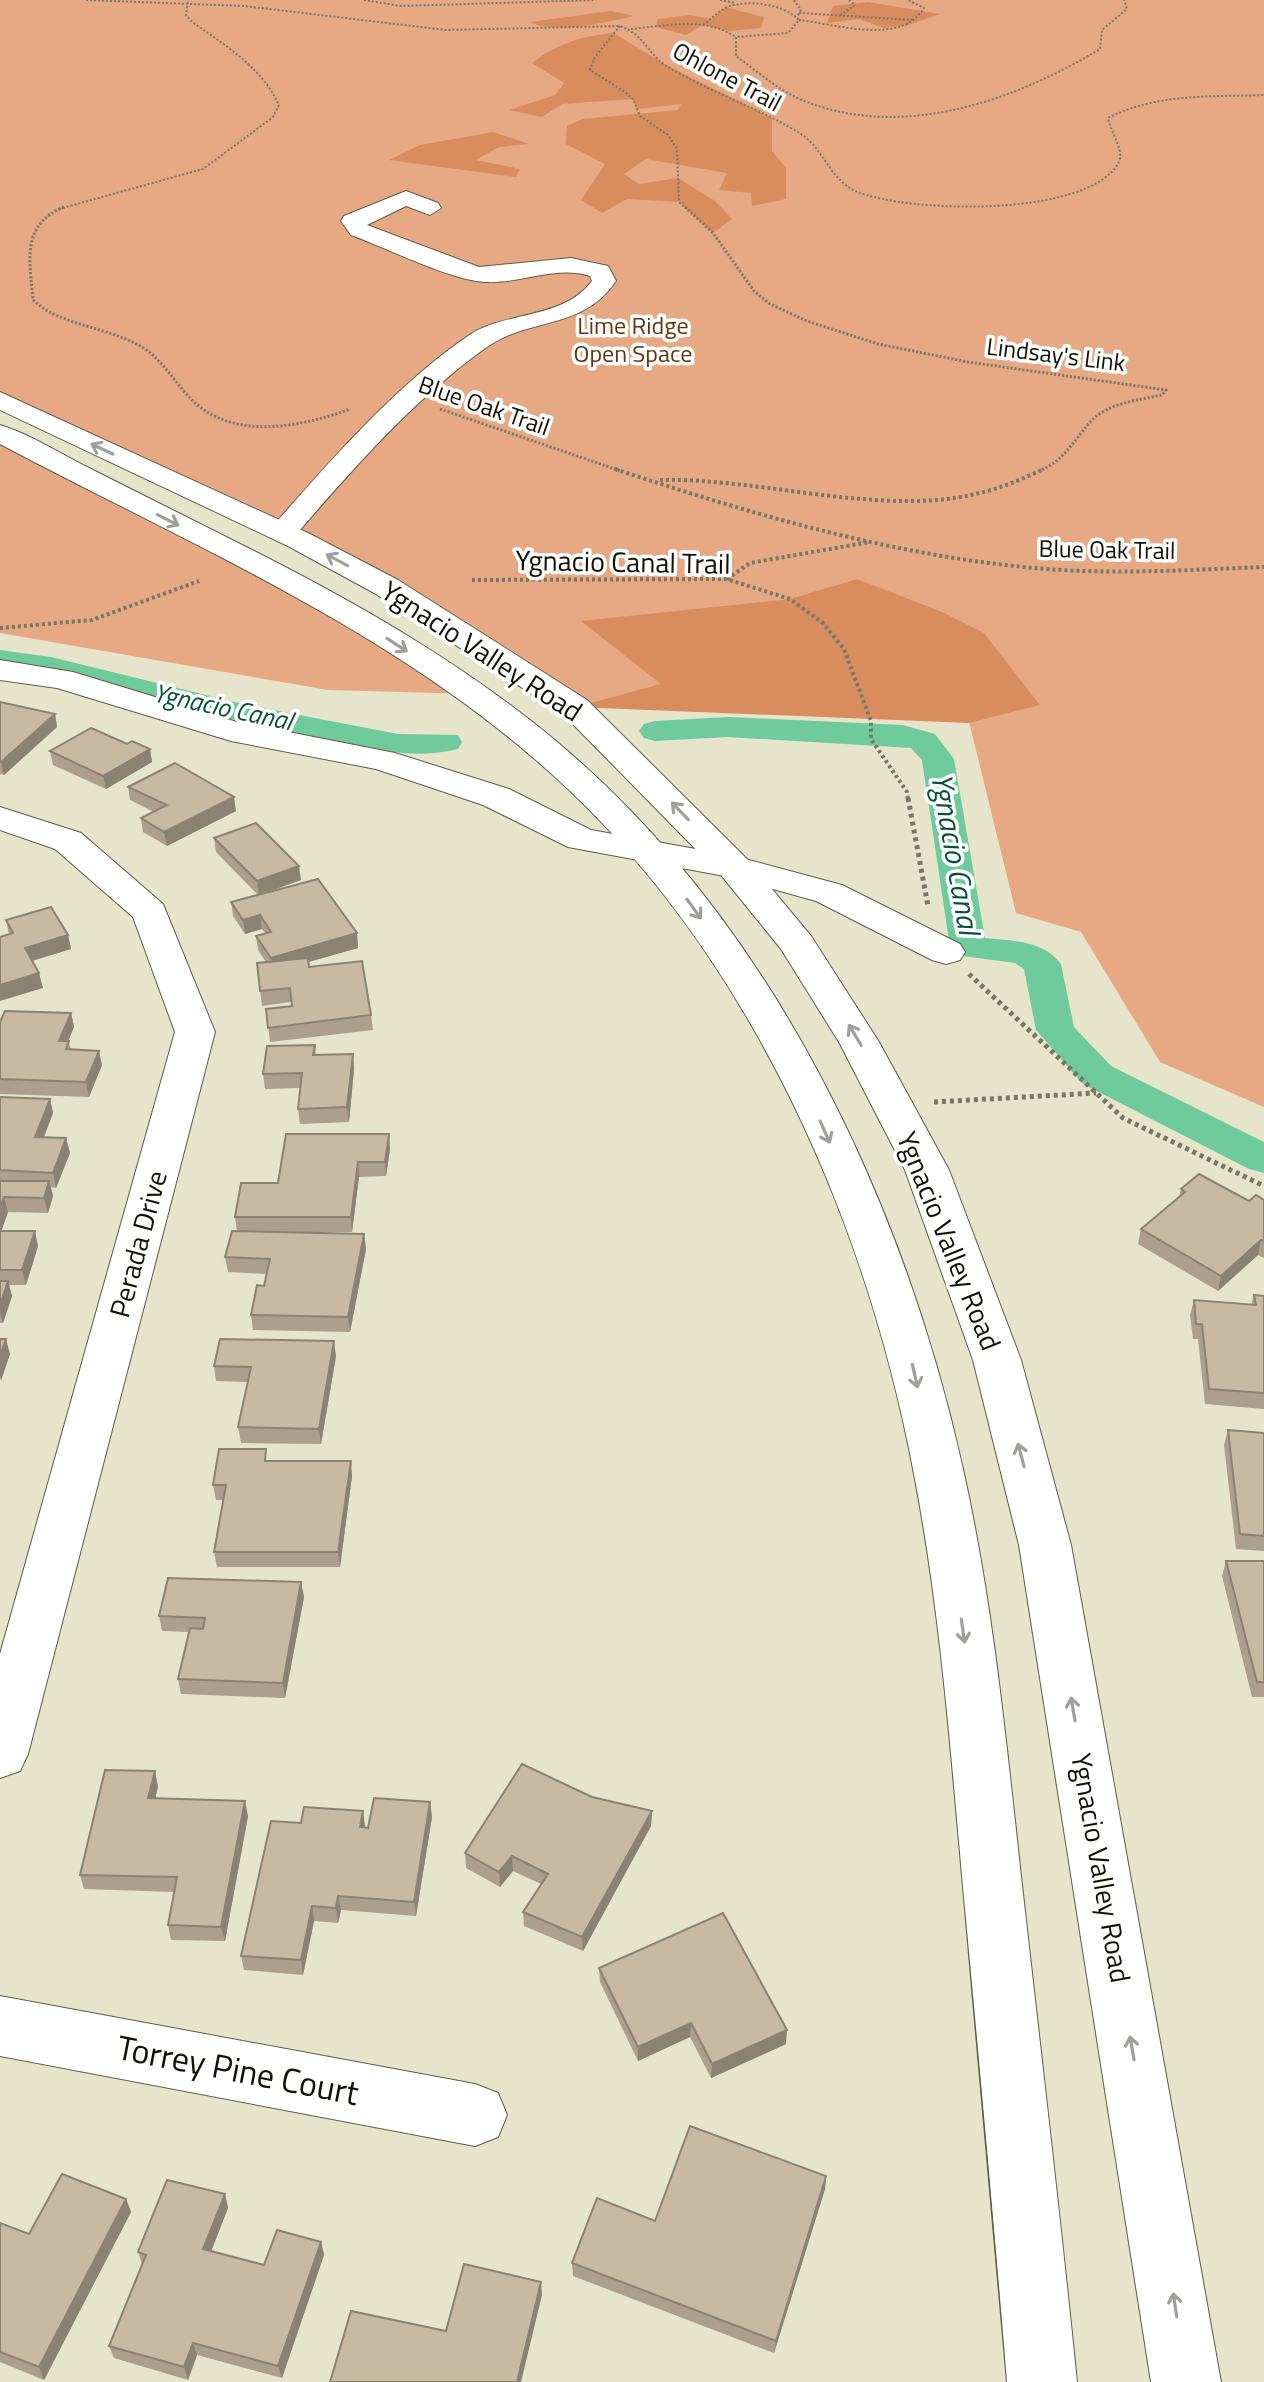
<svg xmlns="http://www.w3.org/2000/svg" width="1264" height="2382" viewBox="0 0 1264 2382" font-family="'Titillium Web',sans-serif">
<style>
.green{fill:#e7a984}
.forest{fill:#d98d5f}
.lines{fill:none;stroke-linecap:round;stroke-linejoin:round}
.canal{fill:#70cb9c;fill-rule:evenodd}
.minor-casing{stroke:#5d5c45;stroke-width:2}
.highway-casing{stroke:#5d5c45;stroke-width:2}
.path-far3{stroke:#787766;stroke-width:2;stroke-dasharray:2 2;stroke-linecap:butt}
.path-far2{stroke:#787766;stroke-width:3;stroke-dasharray:2 2;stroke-linecap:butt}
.path-far1{stroke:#787766;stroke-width:4;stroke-dasharray:3 3;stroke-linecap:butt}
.path{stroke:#787766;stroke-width:5;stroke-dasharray:4 4;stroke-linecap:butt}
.minor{fill:#fff;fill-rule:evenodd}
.highway{fill:#fff;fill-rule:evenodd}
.wall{fill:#ac9f8c}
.shaded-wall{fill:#8c8272}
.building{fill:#c8b9a3;stroke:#8c8272;stroke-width:2}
.oneway{stroke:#9f9f9c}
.labels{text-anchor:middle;stroke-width:7;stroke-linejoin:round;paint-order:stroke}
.far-street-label{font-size:24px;fill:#101007;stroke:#fff}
.far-park-label{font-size:24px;fill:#653310;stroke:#fff}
.far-water-label{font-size:26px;font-style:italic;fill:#045133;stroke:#fff}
.street-label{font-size:28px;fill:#101007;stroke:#fff}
.water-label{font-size:30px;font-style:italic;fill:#045133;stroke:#fff}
.near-street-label{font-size:34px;fill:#101007;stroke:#fff}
</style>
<rect width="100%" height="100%" fill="#e6e5cb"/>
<!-- green -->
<g class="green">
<path d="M 0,0 L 1264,0 L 1264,1107 L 1160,1062 L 1081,932 L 1016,913 L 942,612 L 575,707 L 387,587 L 0,400 Z"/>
<path d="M 0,433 L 474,694 L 328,690 L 0,633 Z"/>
</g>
<!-- forest -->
<g class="forest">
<path d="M 868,2 L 940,14 L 906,26 L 884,28 L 859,19 L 827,23 L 833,6 Z"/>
<path d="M 725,7 L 764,17 L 761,28 L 729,31 L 703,25 L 686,35 L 655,27 L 658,19 L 690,15 L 712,19 Z"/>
<path d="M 611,11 L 634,16 C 608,22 553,35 530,22 Z"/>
<path d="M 614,33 L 662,63 L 772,118 L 772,151 L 786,168 L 786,199 L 752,206 L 751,193 L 719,190 L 727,173 L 646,159 L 624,174 L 639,184 L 678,178 L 715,201 L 732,219 L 713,233 L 679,202 L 627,199 L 602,213 L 581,200 L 605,164 L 566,144 L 567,126 L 583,119 L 678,110 L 681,104 L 637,109 L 633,99 L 562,104 L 542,117 L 509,110 L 555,95 L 564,83 L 532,63 C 558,43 582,36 614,33 Z"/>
<path d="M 493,132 L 529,144 L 499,147 L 476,160 L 520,169 L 516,177 L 389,160 L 420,145 Z"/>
<path d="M 857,579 L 942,612 L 984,633 L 1040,705 L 969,723 L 575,707 L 661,684 L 581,621 L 790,599 Z"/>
</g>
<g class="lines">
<!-- canal -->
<g class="canal">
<path d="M 0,650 L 51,657 L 247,705 L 398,734 L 458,735 L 462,742 L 458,749 C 411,761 364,747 318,738 C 211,718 107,683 0,668 Z"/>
<path d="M 728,717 L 903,725 L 935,734 L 954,759 L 985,938 C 1012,941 1044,940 1061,964 L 1074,1027 L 1111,1066 L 1264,1142 L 1264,1173 L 1249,1169 L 1083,1084 L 1036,1030 L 1024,969 L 1015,963 L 955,955 L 950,947 L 922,760 L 911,748 L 728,737 L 655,741 L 644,738 L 639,731 L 644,724 L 655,721 Z"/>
</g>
<defs>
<g id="minor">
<path d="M 406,191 L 438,203 L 441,208 L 430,215 L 406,206 L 367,225 L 479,267 L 571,258 L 608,266 L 616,281 C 581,332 528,316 484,349 C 412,401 351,471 293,538 L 273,538 L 268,532 L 273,526 C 329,462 400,381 471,334 C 508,311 564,319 592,281 L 590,276 C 555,265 521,284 485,282 C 450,280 387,248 351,235 L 341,221 L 344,216 Z"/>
<path d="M 0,660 L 73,672 L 237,722 L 395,753 L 509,789 L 591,830 L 734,856 L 842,885 L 960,944 L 965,952 L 960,960 L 946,964 L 932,960 L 816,901 L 730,877 L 568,847 L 483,805 L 376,769 L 231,741 L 57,688 L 0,680 Z"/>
<path d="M 0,807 L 81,833 L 163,904 L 215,1032 L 28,1754 L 20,1771 L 0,1778 L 0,1654 L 175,1032 L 133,917 L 55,849 L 0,830 Z"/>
<path d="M 0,1996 L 475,2084 L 498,2093 L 507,2115 L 498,2137 L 475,2146 L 0,2056 Z"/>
</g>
<g id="highway">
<path d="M 0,392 L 310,534 L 398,580 L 587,700 L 747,859 L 811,936 L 879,1042 L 949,1170 L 1021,1360 L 1071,1545 L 1221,2382 L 1151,2382 L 1019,1545 L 973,1360 L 905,1170 L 839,1042 L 781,949 L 721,875 L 563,714 L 376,594 L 288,546 L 0,410 Z"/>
<path d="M 0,425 C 30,434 59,453 87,467 C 144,496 203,525 260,554 C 364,607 466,666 556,741 C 772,922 903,1199 963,1469 C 993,1603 1006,1740 1021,1876 C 1040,2045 1060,2213 1077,2382 L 1007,2382 C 994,2220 979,2059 964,1898 C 951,1756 941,1614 914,1474 C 864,1209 740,932 530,755 C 373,621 181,540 0,444 Z"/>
</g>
</defs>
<!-- minor casing -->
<use href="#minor" class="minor-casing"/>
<!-- highway casing -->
<use href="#highway" class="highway-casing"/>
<!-- path-far3 -->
<g class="path-far3">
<path d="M 86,0 L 244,6 L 446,30 L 620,26 C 647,37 646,52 665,65 C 708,92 758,107 801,134 C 823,148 830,179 855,191 C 906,213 1085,218 1118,164 C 1126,151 1110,132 1108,118 C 1157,93 1211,97 1264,95"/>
<path d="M 364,0 L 401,6 L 596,0"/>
<path d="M 720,0 L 735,3"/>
<path d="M 794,0 L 801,10 L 798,15"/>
<path d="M 799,13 L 913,20"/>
<path d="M 840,15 L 855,5 L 849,0"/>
<path d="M 799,20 C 836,24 901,46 924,8 L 908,0"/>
<path d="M 703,25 C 712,19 720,9 730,6 C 750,0 784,4 799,20 L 788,33 L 736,37"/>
<path d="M 620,26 L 595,57 L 590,70 L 625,92 L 633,99 L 640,116 L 668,135 L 677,149 L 679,202 L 687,209"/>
<path d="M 631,29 C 666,26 704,16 736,37 L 736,56 C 757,71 778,90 802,100 C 901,141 1014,101 1100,49 L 1102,30 L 1127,9 L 1124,0"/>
<path d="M 59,209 L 203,169 L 273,117 L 279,105 C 261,66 224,45 191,21 L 186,15 L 188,0"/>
</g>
<!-- path-far2 -->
<g class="path-far2">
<path d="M 64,207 C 20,225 30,262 33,300 L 44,309 C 75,327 111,329 142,347 C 163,360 175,383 192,400 C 233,441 302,427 350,409"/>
<path d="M 685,207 L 713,233 L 754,291 L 770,304 L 807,321 L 878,344 L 968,362 L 1166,390 L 1162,395 C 1139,400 1109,403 1092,420 C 1075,438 1065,461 1039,471"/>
<path d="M 440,409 L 621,471"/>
</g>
<!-- path-far1 -->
<g class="path-far1">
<path d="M 615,469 C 751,514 891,555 1034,568 C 1110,575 1187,570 1264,567"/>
<path d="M 660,480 C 761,477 890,520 987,491 C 1007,486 1026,477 1044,469"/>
<path d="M 727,579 L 750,563 L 870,542"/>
<path d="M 472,580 L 726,579 L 790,599 L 823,623 L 844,649 L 871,721 L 871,739 L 907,792 L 908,800"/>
<path d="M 0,628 L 92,620 L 199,581"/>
</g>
<!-- path -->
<g class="path">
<path d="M 908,798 L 928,906"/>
<path d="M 969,974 L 1123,1118 L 1264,1186"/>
<path d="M 934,1102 L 1096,1093"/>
</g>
<!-- minor -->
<use href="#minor" class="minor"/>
<!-- highway -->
<use href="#highway" class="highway"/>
</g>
<!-- wall -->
<g class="wall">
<path d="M 0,702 L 55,714 L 57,727 L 4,775 L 0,774 Z"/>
<path d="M 127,744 L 150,749 L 152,762 L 106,789 L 53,765 L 50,751 Z"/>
<path d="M 128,787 L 236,811 L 167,846 L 143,832 L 141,818 L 154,812 L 130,800 Z"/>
<path d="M 214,838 L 301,880 L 264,893 L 357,933 L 358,948 L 308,962 L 309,967 L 371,1015 L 373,1030 L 270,1042 L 266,1009 L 292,1006 L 291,1002 L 262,1006 L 257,963 L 266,962 L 258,950 L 256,936 L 265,933 L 262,929 L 245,934 L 233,916 L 231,902 L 258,895 L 216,852 Z"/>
<path d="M 6,920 L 68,935 L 71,949 L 32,961 L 43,988 L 9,934 Z"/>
<path d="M 71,1013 L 74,1027 L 68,1041 L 71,1049 L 102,1065 L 89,1097 L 0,1094 L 0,1022 Z"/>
<path d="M 315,1045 L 316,1055 L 353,1054 L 354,1069 L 349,1122 L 300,1124 L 298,1109 L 300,1088 L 265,1089 L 263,1074 Z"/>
<path d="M 0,1097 L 50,1099 L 53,1113 L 44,1137 L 66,1138 L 70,1153 L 56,1188 L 51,1187 L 53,1196 L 48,1213 L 8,1212 L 1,1231 L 38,1246 L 26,1285 L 9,1285 L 12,1296 L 3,1323 L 0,1323 Z"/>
<path d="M 389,1134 L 390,1149 L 386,1176 L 359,1177 L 352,1232 L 293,1232 L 364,1234 L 366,1249 L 350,1332 L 253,1330 L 251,1315 L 264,1286 L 267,1274 L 228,1272 L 225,1257 L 237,1231 L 235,1217 L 278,1183 Z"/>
<path d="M 1181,1189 L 1249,1201 L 1264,1200 L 1264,1258 L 1258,1255 L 1218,1291 L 1138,1244 L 1141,1229 L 1179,1197 Z"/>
<path d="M 1254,1295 L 1264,1296 L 1264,1409 L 1205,1404 L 1198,1339 L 1193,1339 L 1190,1315 L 1194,1300 L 1251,1305 Z"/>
<path d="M 336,1356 L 321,1444 L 241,1443 L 238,1427 L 248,1382 L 216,1381 L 214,1366 Z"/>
<path d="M 1228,1430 L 1264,1433 L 1264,1551 L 1236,1549 L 1224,1445 Z"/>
<path d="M 268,1461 L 352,1476 L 340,1567 L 217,1567 L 214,1552 L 223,1500 L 216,1500 L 213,1485 Z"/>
<path d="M 1226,1561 L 1264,1561 L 1264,1697 L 1252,1697 L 1222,1576 Z"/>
<path d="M 301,1582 L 304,1597 L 285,1698 L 181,1694 L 178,1679 L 189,1632 L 162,1631 L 159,1616 Z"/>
<path d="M 158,1786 L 155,1799 L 248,1816 L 225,1941 L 171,1940 L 168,1925 L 174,1892 L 84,1889 L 80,1875 Z"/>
<path d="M 592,1797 L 652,1811 L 651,1826 L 583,1951 L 524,1926 L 523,1912 L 541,1884 L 513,1871 L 500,1887 L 466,1868 L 465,1853 Z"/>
<path d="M 430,1802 L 432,1817 L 416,1916 L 341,1910 L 338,1923 L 314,1921 L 303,1975 L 244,1970 L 241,1956 L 301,1823 L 363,1811 L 364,1828 L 368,1828 Z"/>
<path d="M 599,1968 L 786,2044 L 711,2078 L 690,2037 L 638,2061 L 600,1982 Z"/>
<path d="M 826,2176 L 825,2189 L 774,2353 L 573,2276 L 572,2263 L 655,2221 Z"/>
<path d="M 225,2194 L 228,2208 L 211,2251 L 264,2265 L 321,2242 L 324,2255 L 282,2378 L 197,2355 L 188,2380 L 114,2358 L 109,2346 L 142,2264 L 138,2252 Z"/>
<path d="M 126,2199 L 131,2212 L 44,2380 L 0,2362 L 0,2223 L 29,2234 Z"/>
</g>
<!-- shaded-wall -->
<g class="shaded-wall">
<path d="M 55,714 L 57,727 L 4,775 L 1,762 Z"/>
<path d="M 150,749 L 152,762 L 106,789 L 103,776 Z"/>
<path d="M 234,797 L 236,811 L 167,846 L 164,832 Z"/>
<path d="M 299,866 L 301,880 L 259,895 L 257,881 Z"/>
<path d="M 260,915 L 262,929 L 245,934 L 243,920 Z"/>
<path d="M 357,933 L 358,948 L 273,972 L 271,958 Z"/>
<path d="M 68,935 L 71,949 L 28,962 L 25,948 Z"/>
<path d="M 39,973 L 43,988 L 0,1001 L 0,985 Z"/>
<path d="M 71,1013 L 74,1027 L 62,1056 L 59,1041 Z"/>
<path d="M 99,1051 L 102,1065 L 89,1097 L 86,1082 Z"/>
<path d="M 353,1054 L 354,1069 L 349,1122 L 347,1107 Z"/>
<path d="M 50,1099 L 53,1113 L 38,1152 L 35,1137 Z"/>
<path d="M 389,1134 L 390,1149 L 386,1176 L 385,1162 Z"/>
<path d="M 66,1138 L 70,1153 L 56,1188 L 53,1173 Z"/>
<path d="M 358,1162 L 359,1177 L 352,1232 L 351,1217 Z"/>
<path d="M 49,1181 L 53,1196 L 48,1213 L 44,1198 Z"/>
<path d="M 4,1197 L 8,1212 L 0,1235 L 0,1208 Z"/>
<path d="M 35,1231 L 38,1246 L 26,1285 L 22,1270 Z"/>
<path d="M 364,1234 L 366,1249 L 350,1332 L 348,1317 Z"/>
<path d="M 1261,1240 L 1258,1255 L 1218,1291 L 1221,1276 Z"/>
<path d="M 8,1281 L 12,1296 L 3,1323 L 0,1313 L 0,1305 Z"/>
<path d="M 6,1339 L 10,1354 L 1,1381 L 0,1376 L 0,1357 Z"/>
<path d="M 334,1341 L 336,1356 L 321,1444 L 319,1429 Z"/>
<path d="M 351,1461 L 352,1476 L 340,1567 L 338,1552 Z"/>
<path d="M 301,1582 L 304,1597 L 285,1698 L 283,1683 Z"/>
<path d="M 155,1771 L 158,1786 L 152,1813 L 148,1798 Z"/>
<path d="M 245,1801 L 248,1816 L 225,1941 L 221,1927 Z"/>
<path d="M 430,1802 L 432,1817 L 416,1916 L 414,1902 Z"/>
<path d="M 363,1811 L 365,1826 L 362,1842 L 360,1827 Z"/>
<path d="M 652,1811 L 651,1826 L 583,1951 L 582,1937 Z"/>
<path d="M 512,1856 L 513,1871 L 500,1887 L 499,1872 Z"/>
<path d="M 338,1896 L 341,1910 L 338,1923 L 336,1908 Z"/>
<path d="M 312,1906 L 314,1921 L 303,1975 L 301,1960 Z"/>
<path d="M 691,2023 L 690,2037 L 638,2061 L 638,2047 Z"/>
<path d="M 787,2030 L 786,2044 L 711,2078 L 712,2064 Z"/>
<path d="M 826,2176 L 825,2189 L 774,2353 L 776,2341 Z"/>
<path d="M 225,2194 L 228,2208 L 207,2262 L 203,2249 Z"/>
<path d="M 126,2199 L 131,2212 L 44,2380 L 39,2367 Z"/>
<path d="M 321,2242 L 324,2255 L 282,2378 L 278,2366 Z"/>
<path d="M 541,2282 L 542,2295 L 521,2382 L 517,2382 Z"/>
<path d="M 193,2343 L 197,2355 L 188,2380 L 184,2367 Z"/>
</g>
<!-- building -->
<g class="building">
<path d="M 0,702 L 55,714 L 1,762 L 0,761 Z"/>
<path d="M 91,728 L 127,744 L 132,741 L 150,749 L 103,776 L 50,751 Z"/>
<path d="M 175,763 L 234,797 L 164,832 L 141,818 L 167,805 L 128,787 Z"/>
<path d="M 256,823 L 299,866 L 257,881 L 214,838 Z"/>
<path d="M 318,879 L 357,933 L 271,958 L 256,936 L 271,932 L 260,915 L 243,920 L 231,902 Z"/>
<path d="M 51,907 L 68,935 L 25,948 L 39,973 L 0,985 L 0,937 L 13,933 L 6,920 Z"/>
<path d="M 308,958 L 309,967 L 362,961 L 371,1015 L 268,1028 L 266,1009 L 292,1006 L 290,988 L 260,991 L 257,963 Z"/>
<path d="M 5,1011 L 71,1013 L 59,1041 L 69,1041 L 66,1049 L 99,1051 L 86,1082 L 0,1079 L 0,1022 Z"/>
<path d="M 315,1045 L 313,1055 L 353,1054 L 347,1107 L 298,1109 L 302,1073 L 263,1074 L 267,1046 Z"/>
<path d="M 0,1097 L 50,1099 L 35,1137 L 66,1138 L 53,1173 L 0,1170 Z"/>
<path d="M 286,1134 L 389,1134 L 385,1162 L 358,1162 L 351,1217 L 235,1217 L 241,1183 L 278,1183 Z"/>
<path d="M 1199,1174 L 1249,1201 L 1256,1195 L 1264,1200 L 1264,1241 L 1261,1240 L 1221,1276 L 1141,1229 L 1185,1192 L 1181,1189 Z"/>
<path d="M 0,1181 L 49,1181 L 44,1198 L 4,1197 L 0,1208 Z"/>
<path d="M 0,1231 L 35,1231 L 22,1270 L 0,1270 Z"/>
<path d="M 232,1231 L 364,1234 L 348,1317 L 251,1315 L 257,1285 L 264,1286 L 270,1259 L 225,1257 Z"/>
<path d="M 0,1281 L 8,1281 L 0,1305 Z"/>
<path d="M 1254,1295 L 1264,1296 L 1264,1393 L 1209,1389 L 1202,1324 L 1196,1324 L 1194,1300 L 1256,1305 Z"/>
<path d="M 0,1339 L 6,1339 L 0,1357 Z"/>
<path d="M 220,1339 L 334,1341 L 319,1429 L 238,1427 L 251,1367 L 214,1366 Z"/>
<path d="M 1228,1430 L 1264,1433 L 1264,1536 L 1240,1534 Z"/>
<path d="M 219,1449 L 266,1449 L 265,1461 L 351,1461 L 338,1552 L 214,1552 L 226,1485 L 213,1485 Z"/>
<path d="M 1226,1561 L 1264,1561 L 1264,1682 L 1257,1682 Z"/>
<path d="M 168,1578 L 301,1582 L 283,1683 L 178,1679 L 190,1628 L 203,1629 L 205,1618 L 159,1616 Z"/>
<path d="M 522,1764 L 592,1797 L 652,1811 L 582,1937 L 523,1912 L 548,1874 L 512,1856 L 499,1872 L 465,1853 Z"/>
<path d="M 105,1770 L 155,1771 L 148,1798 L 245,1801 L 221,1927 L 168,1925 L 177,1877 L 80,1875 Z"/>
<path d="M 374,1798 L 430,1802 L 414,1902 L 338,1896 L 336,1908 L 312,1906 L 301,1960 L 241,1956 L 271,1821 L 301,1823 L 304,1807 L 363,1811 L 360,1827 L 368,1828 Z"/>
<path d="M 723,1913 L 787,2030 L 712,2064 L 691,2023 L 638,2047 L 599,1968 Z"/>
<path d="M 690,2126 L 826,2176 L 776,2341 L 572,2263 L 597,2198 L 655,2221 Z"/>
<path d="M 62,2174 L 126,2199 L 39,2367 L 0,2352 L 0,2223 L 29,2234 Z"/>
<path d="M 167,2180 L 225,2194 L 203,2249 L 264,2265 L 277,2230 L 321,2242 L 278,2366 L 193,2343 L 184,2367 L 109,2346 L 146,2255 L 138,2252 Z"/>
<path d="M 464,2264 L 541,2282 L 517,2382 L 330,2382 L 351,2311 L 446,2331 Z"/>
</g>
<!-- one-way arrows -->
<defs><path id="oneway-shaft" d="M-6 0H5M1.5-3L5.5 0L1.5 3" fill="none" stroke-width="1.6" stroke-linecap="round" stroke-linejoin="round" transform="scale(2)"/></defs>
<g class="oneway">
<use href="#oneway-shaft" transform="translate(102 449) rotate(-155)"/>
<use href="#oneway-shaft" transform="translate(168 520) rotate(27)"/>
<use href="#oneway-shaft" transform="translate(337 560) rotate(-152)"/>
<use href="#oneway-shaft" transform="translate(397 645) rotate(33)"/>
<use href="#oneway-shaft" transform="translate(680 811) rotate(-134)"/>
<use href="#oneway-shaft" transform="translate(694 909) rotate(54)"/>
<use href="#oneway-shaft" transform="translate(855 1035) rotate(-121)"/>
<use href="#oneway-shaft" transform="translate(825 1132) rotate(66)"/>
<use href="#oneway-shaft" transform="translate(915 1376) rotate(77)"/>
<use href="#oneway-shaft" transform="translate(1021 1455) rotate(-105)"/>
<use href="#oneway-shaft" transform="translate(963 1631) rotate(82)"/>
<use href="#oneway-shaft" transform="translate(1073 1709) rotate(-100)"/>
<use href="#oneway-shaft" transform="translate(1132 2048) rotate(-100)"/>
<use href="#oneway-shaft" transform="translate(1175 2305) rotate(-98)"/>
</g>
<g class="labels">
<!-- far-street labels -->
<g class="far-street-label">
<text transform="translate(727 77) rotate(28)" y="8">Ohlone Trail</text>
<text transform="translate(1056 355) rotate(7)" y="8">Lindsay's Link</text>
<text transform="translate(484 406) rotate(19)" y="8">Blue Oak Trail</text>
<text transform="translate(1107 550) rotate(1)" y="8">Blue Oak Trail</text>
</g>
<!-- far-park labels -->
<g class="far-park-label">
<text x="633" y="334">Lime Ridge<tspan x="633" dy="28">Open Space</tspan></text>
</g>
<!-- far-water labels -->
<g class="far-water-label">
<text transform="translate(223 707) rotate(12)" y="9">Ygnacio Canal</text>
</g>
<!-- street labels -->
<g class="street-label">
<text transform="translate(623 562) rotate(1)" y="10">Ygnacio Canal Trail</text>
<text transform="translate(482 651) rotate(33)" y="10">Ygnacio Valley Road</text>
<text transform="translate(949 1241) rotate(68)" y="10">Ygnacio Valley Road</text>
<text transform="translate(138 1244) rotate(-75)" y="10">Perada Drive</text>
<text transform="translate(1101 1868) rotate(80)" y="10">Ygnacio Valley Road</text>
</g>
<!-- water labels -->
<g class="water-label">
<text transform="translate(955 854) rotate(80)" y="10">Ygnacio Canal</text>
</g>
<!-- near-street labels -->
<g class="near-street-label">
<text transform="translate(238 2070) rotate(11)" y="12">Torrey Pine Court</text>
</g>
</g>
</svg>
